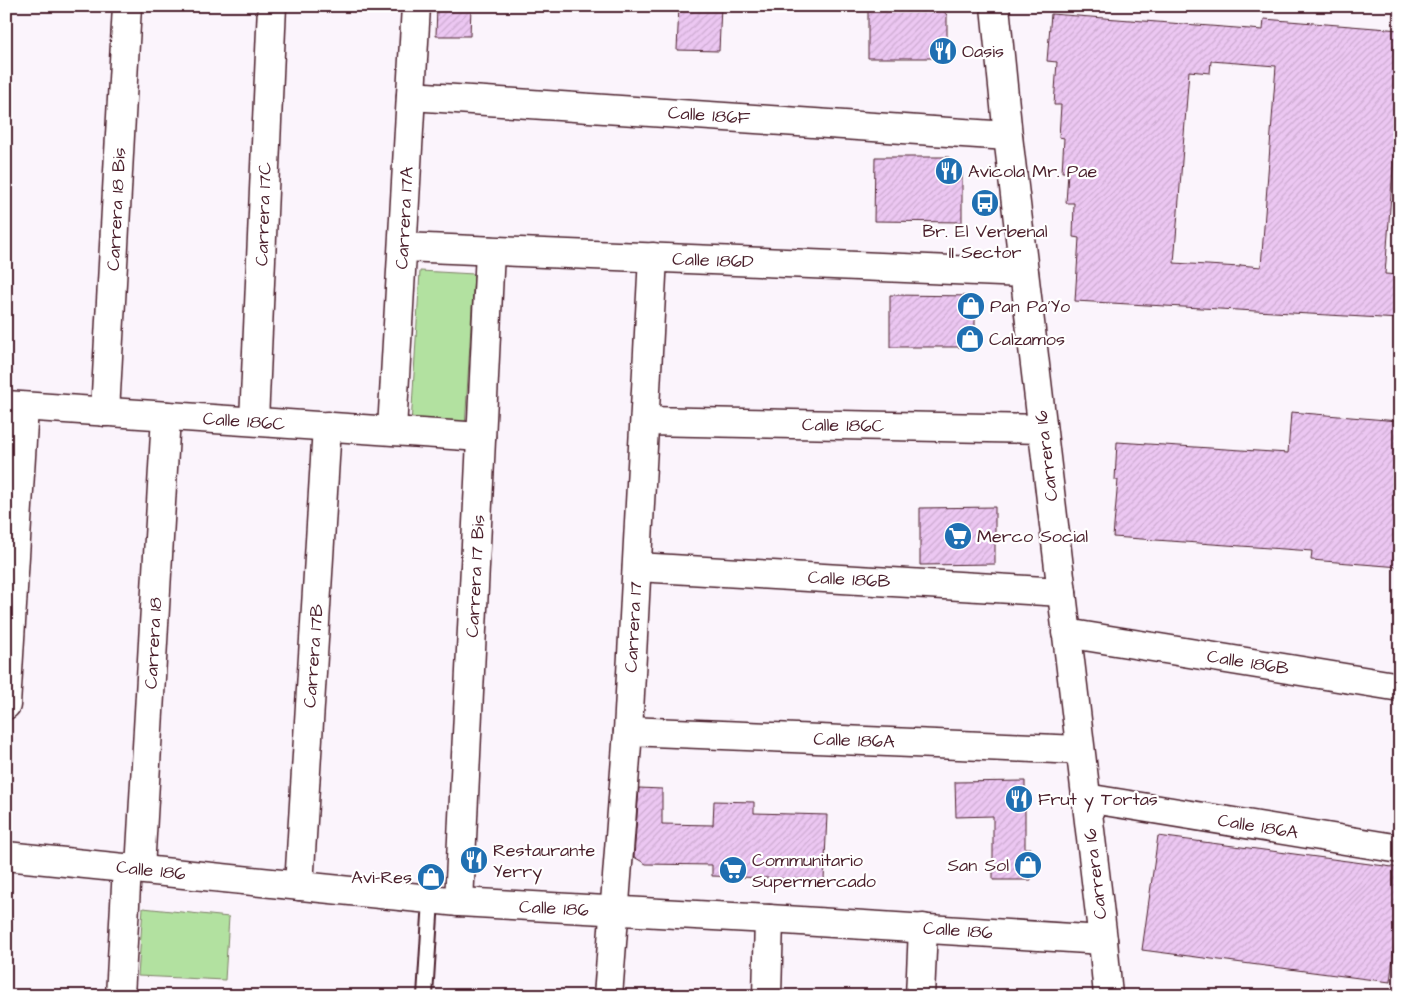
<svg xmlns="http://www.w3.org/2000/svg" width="1406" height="1002" viewBox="0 0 1406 1002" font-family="'Architects Daughter',sans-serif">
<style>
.green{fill:#b2e1a0;stroke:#7e8066}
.building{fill:url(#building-hatch);stroke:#4a1f2b;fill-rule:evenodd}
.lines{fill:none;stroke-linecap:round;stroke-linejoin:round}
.lane-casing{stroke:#4a1f2b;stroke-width:18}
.street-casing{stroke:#4a1f2b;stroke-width:31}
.secondary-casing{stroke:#4a1f2b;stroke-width:31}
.lane{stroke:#fff;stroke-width:14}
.street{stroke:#fff;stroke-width:28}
.secondary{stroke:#fff;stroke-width:28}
.labels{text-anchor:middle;stroke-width:4.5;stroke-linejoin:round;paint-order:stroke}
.poi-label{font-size:18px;fill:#4a1f2b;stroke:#fff;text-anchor:start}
.street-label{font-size:18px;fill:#4a1f2b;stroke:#fff}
</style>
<defs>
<pattern id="building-hatch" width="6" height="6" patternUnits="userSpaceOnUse" patternTransform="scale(1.25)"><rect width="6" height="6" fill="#ecc7f2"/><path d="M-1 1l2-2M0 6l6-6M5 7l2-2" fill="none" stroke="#ccaad0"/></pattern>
</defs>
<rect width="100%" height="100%" fill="#fbf4fc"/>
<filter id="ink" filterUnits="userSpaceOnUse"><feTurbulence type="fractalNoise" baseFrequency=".02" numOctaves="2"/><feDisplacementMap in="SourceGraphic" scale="10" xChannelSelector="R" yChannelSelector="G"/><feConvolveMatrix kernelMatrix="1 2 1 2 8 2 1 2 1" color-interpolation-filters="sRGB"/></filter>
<g filter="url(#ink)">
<!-- green -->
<g class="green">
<path d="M 420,271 L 474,274 L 465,428 L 411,425 Z"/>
<path d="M 143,908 L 229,917 L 225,980 L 138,976 Z"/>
</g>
<!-- building -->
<g class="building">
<path d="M 437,6 L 471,6 L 470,36 L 436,36 Z"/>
<path d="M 679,6 L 721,6 L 719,51 L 677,50 Z"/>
<path d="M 868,6 L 939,6 L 947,15 L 947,58 L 868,58 Z"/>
<path d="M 1051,14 L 1263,30 L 1264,19 L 1400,30 L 1400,75 L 1385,274 L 1400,275 L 1400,319 L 1075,301 L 1079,238 L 1073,237 L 1074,203 L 1066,203 L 1068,172 L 1062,172 L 1064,138 L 1059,137 L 1061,105 L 1054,105 L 1057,62 L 1047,61 ZM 1211,61 L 1276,66 L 1261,267 L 1240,265 L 1240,267 L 1174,263 L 1189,71 L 1210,73 Z"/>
<path d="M 875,157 L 949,157 L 962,173 L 962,222 L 874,221 Z"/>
<path d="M 890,295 L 975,296 L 975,347 L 890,347 Z"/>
<path d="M 1291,412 L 1398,421 L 1394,468 L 1400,469 L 1400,567 L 1311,560 L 1312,551 L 1113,537 L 1118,480 L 1115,480 L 1117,442 L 1288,453 Z"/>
<path d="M 995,507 L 995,564 L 920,565 L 920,508 Z"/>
<path d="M 1025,781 L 1025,848 L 1031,848 L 1031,880 L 993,880 L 993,816 L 956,817 L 955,782 Z"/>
<path d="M 639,788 L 662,789 L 662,824 L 713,825 L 714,801 L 754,802 L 754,813 L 827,815 L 824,880 L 712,876 L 712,865 L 646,864 L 634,857 Z"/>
<path d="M 1158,836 L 1400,868 L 1400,904 L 1390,982 L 1142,950 Z"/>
</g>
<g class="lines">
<defs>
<path id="lane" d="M 425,996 L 431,900"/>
<g id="street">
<path d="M 411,96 L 1008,136"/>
<path d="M 403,247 L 1024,273"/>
<path d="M 6,405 L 481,437"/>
<path d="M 105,412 L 127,6"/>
<path d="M 254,421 L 272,6"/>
<path d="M 645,421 L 1042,429"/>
<path d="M 392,430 L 416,6"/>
<path d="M 637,567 L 1062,592"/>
<path d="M 1066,633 L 1400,687"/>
<path d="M 6,705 L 24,407"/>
<path d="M 628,731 L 1080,750"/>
<path d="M 1086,798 L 1400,849"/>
<path d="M 6,856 L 459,902 L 769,919 L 1103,940"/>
<path d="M 140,869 L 166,416"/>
<path d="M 299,886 L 327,426"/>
<path d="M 459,902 L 490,251"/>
<path d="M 120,996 L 127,868"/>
<path d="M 608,996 L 628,731 L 653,257"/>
<path d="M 767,996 L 769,919"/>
<path d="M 920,996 L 923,928"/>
</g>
<path id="secondary" d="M 995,6 L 1008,136 L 1103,940 L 1108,996"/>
</defs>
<!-- lane casing -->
<use href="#lane" class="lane-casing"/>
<!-- street casing -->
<use href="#street" class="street-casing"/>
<!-- secondary casing -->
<use href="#secondary" class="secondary-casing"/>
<!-- lane -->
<use href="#lane" class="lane"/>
<!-- street -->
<use href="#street" class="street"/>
<!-- secondary -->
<use href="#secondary" class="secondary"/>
</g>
</g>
<!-- icons -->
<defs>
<symbol id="restaurant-disc" viewBox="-11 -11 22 22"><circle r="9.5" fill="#1f6fb2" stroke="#fff"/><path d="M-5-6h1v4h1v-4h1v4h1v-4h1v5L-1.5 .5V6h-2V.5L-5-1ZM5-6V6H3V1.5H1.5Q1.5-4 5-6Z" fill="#fff"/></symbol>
<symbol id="bus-disc" viewBox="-11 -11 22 22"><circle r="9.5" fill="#1f6fb2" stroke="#fff"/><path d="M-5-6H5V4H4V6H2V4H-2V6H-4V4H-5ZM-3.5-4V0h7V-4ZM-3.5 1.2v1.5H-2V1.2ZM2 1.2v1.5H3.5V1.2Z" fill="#fff"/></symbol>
<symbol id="shop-disc" viewBox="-11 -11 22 22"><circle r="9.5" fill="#1f6fb2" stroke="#fff"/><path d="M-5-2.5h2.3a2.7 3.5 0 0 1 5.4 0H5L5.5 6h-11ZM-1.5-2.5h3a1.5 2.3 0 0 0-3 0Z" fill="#fff"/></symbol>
<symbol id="supermarket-disc" viewBox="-11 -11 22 22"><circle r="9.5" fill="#1f6fb2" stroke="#fff"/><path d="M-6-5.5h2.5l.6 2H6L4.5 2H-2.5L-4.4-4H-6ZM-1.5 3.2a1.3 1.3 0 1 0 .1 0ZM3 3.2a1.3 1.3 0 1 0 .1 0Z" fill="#fff"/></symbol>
</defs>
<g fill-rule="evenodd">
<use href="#restaurant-disc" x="927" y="35" width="32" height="32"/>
<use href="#restaurant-disc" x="933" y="155" width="32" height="32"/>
<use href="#bus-disc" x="969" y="187" width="32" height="32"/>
<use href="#shop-disc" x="955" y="290" width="32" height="32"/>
<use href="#shop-disc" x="954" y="323" width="32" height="32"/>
<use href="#supermarket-disc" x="942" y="520" width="32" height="32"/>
<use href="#restaurant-disc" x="1003" y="783" width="32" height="32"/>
<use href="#restaurant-disc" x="458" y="844" width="32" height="32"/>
<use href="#shop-disc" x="1012" y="849" width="32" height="32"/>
<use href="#supermarket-disc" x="717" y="854" width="32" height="32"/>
<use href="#shop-disc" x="415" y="861" width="32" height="32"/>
</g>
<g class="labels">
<!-- poi labels -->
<g class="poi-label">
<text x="962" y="57">Oasis</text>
<text x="968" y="177">Avicola Mr. Pae</text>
<text x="985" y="237" text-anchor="middle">Br. El Verbenal<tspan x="985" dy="21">II Sector</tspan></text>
<text x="990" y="312">Pan Pa'Yo</text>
<text x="989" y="345">Calzamos</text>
<text x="977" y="542">Merco Social</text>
<text x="1038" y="805">Frut y Tortas</text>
<text x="493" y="856">Restaurante<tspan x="493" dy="21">Yerry</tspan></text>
<text x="752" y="866">Communitario<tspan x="752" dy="21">Supermercado</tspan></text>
<text x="1009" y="871" text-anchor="end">San Sol</text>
<text x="412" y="883" text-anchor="end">Avi-Res</text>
</g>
<!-- street labels -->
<g class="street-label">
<text transform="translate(709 115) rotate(4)" y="6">Calle 186F</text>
<text transform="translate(116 209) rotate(-87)" y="6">Carrera 18 Bis</text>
<text transform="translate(263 214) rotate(-88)" y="6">Carrera 17C</text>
<text transform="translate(404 218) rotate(-87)" y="6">Carrera 17A</text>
<text transform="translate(713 260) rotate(2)" y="6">Calle 186D</text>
<text transform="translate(244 421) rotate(4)" y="6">Calle 186C</text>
<text transform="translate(843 425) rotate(1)" y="6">Calle 186C</text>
<text transform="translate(1046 456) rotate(-97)" y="6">Carrera 16</text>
<text transform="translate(475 576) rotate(-87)" y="6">Carrera 17 Bis</text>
<text transform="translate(849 579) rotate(3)" y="6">Calle 186B</text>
<text transform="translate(633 627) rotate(-87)" y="6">Carrera 17</text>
<text transform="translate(153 643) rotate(-87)" y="6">Carrera 18</text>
<text transform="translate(313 656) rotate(-86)" y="6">Carrera 17B</text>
<text transform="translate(1248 662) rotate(9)" y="6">Calle 186B</text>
<text transform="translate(854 740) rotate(2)" y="6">Calle 186A</text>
<text transform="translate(1258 826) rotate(9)" y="6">Calle 186A</text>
<text transform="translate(151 870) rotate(6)" y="6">Calle 186</text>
<text transform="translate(1095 874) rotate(-97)" y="6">Carrera 16</text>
<text transform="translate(554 908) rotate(3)" y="6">Calle 186</text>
<text transform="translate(958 930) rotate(4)" y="6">Calle 186</text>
</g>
</g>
<!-- margin -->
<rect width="1406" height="1002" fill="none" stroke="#fff" stroke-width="25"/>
<rect x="12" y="12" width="1381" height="977" fill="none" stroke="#4a1f2b" stroke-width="2" filter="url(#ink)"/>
</svg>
